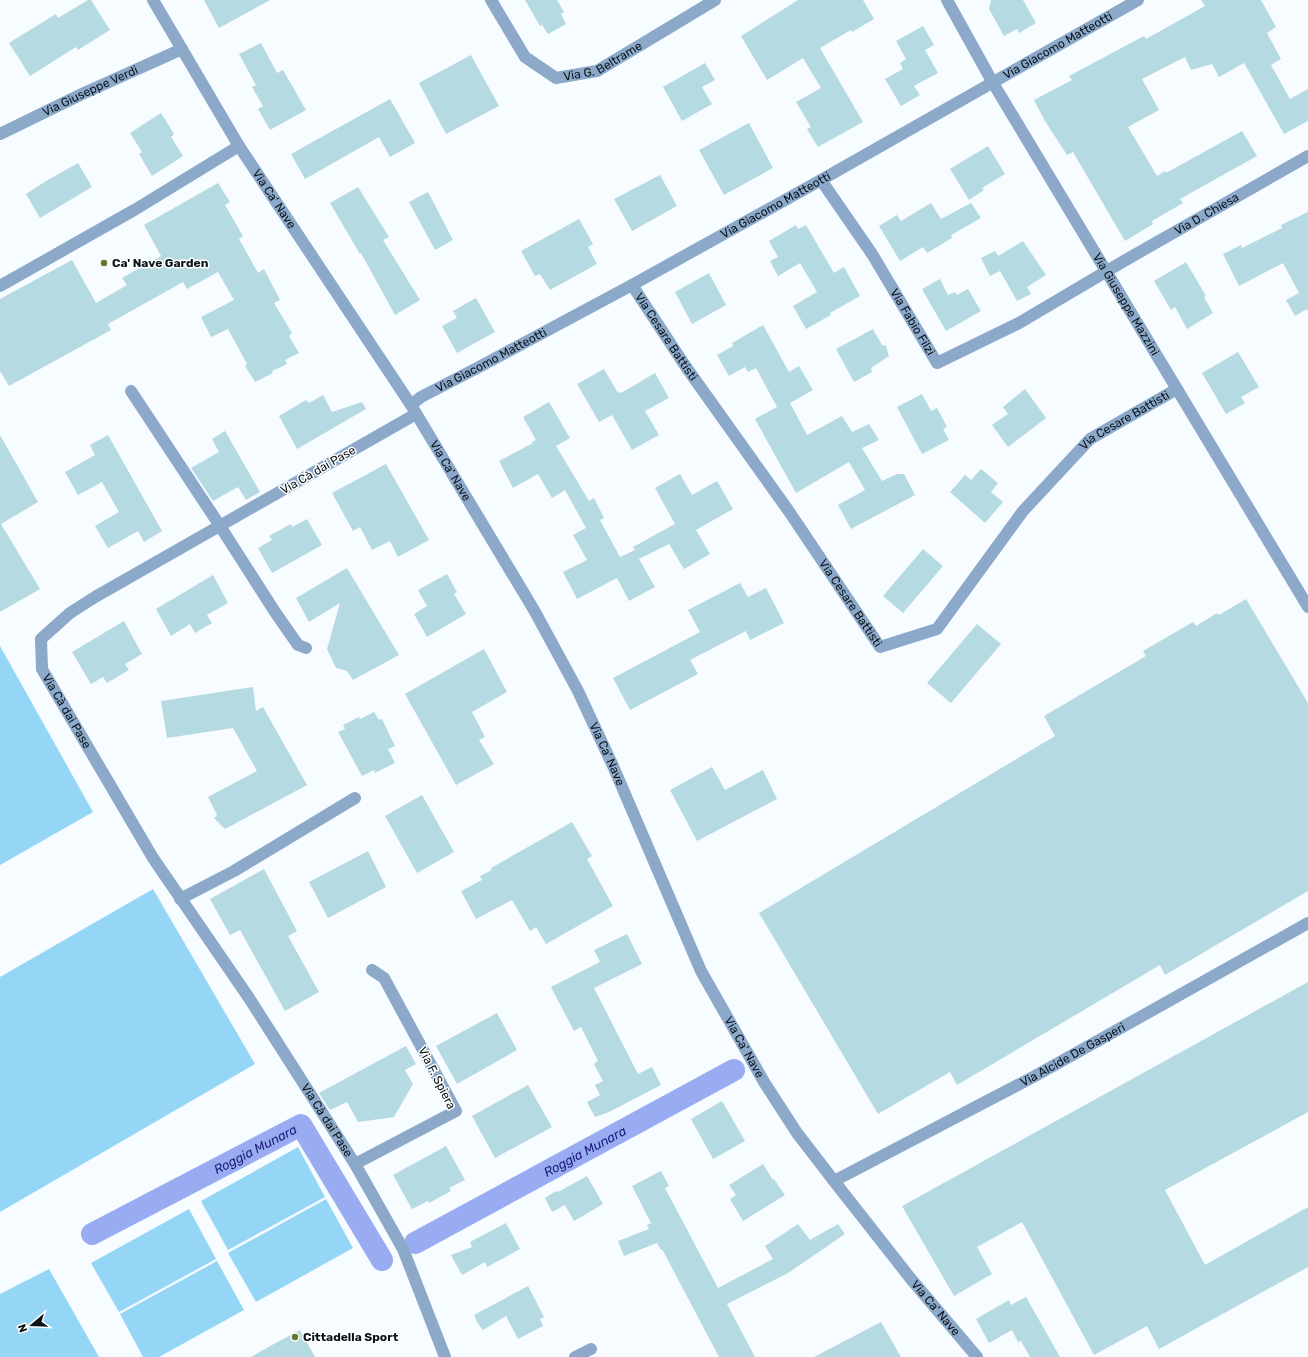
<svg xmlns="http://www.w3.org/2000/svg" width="1308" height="1357" viewBox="0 0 1308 1357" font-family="Rubik,sans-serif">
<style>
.green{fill:#95d6f7}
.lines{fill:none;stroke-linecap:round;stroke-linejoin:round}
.canal{stroke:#9aacf1;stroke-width:22}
.building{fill:#b6dae1}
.street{stroke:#8da9ca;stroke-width:12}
.poi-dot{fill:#5f7a2e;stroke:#fff;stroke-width:1.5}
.labels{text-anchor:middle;stroke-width:3;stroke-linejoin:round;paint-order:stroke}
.street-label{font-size:12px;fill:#09141a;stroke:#fff}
.poi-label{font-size:12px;font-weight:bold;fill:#09141a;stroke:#fff;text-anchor:start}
.water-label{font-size:13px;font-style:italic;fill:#1c1c7d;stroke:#fff}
</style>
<rect width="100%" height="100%" fill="#f6fcff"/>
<!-- green -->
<g class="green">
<path d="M 0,646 L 93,812 L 0,865 Z"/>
<path d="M 153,889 L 255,1064 L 0,1212 L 0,977 Z"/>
<path d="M 298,1147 L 325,1197 L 228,1250 L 201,1201 Z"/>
<path d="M 326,1199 L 353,1248 L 256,1302 L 228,1253 Z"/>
<path d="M 189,1209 L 216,1259 L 119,1312 L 91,1263 Z"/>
<path d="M 217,1261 L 244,1310 L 159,1357 L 143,1357 L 120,1314 Z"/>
<path d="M 49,1269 L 99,1357 L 0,1357 L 0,1294 Z"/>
</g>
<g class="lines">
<!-- canal -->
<g class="canal">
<path id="s1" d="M 92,1234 L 301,1125 L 382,1260"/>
<path id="s2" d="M 415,1243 L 734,1070"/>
</g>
</g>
<!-- building -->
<g class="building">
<path d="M 88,0 L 91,0 L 110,30 L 78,50 L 76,47 L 30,76 L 9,43 L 56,14 L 58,18 Z"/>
<path d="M 204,0 L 270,0 L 219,28 Z"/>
<path d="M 525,0 L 557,0 L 564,12 L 561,14 L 566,24 L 548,34 L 542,25 L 540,26 Z"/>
<path d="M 798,0 L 863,0 L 874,19 L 852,32 L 851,30 L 820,48 L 863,122 L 818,147 L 807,129 L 811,127 L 796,102 L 821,88 L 803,58 L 767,80 L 741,36 Z"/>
<path d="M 991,0 L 1023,0 L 1036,23 L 1019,33 L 1017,29 L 1004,36 L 989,9 Z"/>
<path d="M 1201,0 L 1261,0 L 1276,27 L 1267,33 L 1281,59 L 1271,65 L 1290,99 L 1308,89 L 1308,121 L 1284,134 L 1244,63 L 1219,77 L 1212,64 L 1191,70 L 1185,57 L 1142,79 L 1159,110 L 1128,127 L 1157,176 L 1165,171 L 1166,173 L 1242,131 L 1257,156 L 1180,199 L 1183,203 L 1152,221 L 1153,224 L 1125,241 L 1073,152 L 1067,155 L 1045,121 L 1034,100 L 1072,80 L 1069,76 L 1144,36 L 1146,39 L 1205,6 Z"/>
<path d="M 923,26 L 934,45 L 925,50 L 938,73 L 914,86 L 920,95 L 901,106 L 885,79 L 903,69 L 900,63 L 906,59 L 896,41 Z"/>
<path d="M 261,43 L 277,73 L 283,70 L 306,110 L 270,130 L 258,109 L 263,106 L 252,87 L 256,85 L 239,54 Z"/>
<path d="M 471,55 L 499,106 L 446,134 L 419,83 Z"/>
<path d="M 705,63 L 715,80 L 702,87 L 712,104 L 682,121 L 663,87 Z"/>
<path d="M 390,99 L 415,143 L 390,157 L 379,137 L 305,179 L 291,154 Z"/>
<path d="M 161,113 L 174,134 L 171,137 L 183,156 L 152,176 L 139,154 L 142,152 L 130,133 Z"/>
<path d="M 749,123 L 773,168 L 724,195 L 699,150 Z"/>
<path d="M 988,146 L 1005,174 L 982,188 L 984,190 L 969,200 L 950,169 Z"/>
<path d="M 78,163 L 92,187 L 40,218 L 26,194 L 46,181 Z"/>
<path d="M 660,175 L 677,206 L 632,231 L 614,199 Z"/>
<path d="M 218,183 L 230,202 L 225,205 L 243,236 L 239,239 L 258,273 L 264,269 L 280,300 L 274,303 L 292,333 L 289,336 L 299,353 L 285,360 L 287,364 L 272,371 L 273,373 L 255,382 L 245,366 L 247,364 L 228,329 L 211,337 L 201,317 L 234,300 L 218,272 L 187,289 L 183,282 L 108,324 L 111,330 L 9,386 L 0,371 L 0,299 L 72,260 L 96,303 L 127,285 L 122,278 L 161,256 L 144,225 Z"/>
<path d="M 358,187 L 389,237 L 383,240 L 420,300 L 395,315 L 361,253 L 360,254 L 330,203 Z"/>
<path d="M 428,192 L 453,240 L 435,250 L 409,202 Z"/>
<path d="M 931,203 L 941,219 L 971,203 L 981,218 L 951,235 L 952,238 L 927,253 L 923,247 L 900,261 L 879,226 L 897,215 L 901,221 Z"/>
<path d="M 1308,212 L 1308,311 L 1307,309 L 1295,316 L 1286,300 L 1299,293 L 1283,263 L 1239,286 L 1223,254 L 1241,245 L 1242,248 L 1282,228 L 1281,225 Z"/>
<path d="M 579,219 L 593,244 L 588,247 L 597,264 L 550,290 L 540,274 L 535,276 L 521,251 Z"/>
<path d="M 796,225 L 798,229 L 806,225 L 834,273 L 844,267 L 860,296 L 830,313 L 831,315 L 806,329 L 793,306 L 817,292 L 800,263 L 778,276 L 770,261 L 778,257 L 769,241 Z"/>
<path d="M 1023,241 L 1046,275 L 1027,287 L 1031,294 L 1017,301 L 1000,271 L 990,276 L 981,258 L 995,251 L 998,256 Z"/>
<path d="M 1186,262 L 1206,296 L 1204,297 L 1213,313 L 1187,329 L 1175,307 L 1171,310 L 1154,281 Z"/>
<path d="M 709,273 L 726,305 L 692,324 L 675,292 Z"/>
<path d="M 940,279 L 948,295 L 955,292 L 957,295 L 968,289 L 981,311 L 946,331 L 922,289 Z"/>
<path d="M 476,298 L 495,332 L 457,353 L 442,326 L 457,318 L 453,311 Z"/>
<path d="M 763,325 L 789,372 L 799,366 L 813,390 L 790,403 L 807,435 L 842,416 L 852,432 L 869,424 L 879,440 L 862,448 L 882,481 L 897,474 L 904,474 L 915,495 L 851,529 L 838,505 L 865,490 L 849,462 L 796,493 L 755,419 L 777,407 L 756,368 L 748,372 L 745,367 L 729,376 L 717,355 L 733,346 L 732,343 Z"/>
<path d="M 873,329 L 882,345 L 886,346 L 889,356 L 871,368 L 872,372 L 854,382 L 836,349 Z"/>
<path d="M 1238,352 L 1259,387 L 1241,397 L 1245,403 L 1226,414 L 1202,373 Z"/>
<path d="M 604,369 L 618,393 L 620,392 L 621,393 L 655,373 L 669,398 L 645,411 L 659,435 L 632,450 L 612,415 L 599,422 L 577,384 Z"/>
<path d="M 1025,389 L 1046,418 L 1008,447 L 992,425 L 1008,414 L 1003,407 Z"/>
<path d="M 922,394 L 931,411 L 937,408 L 947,427 L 943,429 L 949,440 L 922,454 L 897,407 Z"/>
<path d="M 323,395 L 332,412 L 362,402 L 366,409 L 297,449 L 279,416 L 306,400 L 309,403 Z"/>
<path d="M 549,402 L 570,438 L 556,446 L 589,501 L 594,498 L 604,518 L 600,520 L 620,557 L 635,550 L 633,547 L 675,524 L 655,488 L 680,474 L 692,495 L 717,481 L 733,509 L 696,530 L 710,554 L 684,569 L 669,544 L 639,559 L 655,587 L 629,601 L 617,578 L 577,599 L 563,572 L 587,560 L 573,535 L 586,528 L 565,490 L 552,498 L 538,474 L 513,488 L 499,461 L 533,443 L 532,442 L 536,440 L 523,417 Z"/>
<path d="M 225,431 L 260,492 L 246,500 L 238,487 L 213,501 L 191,468 L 219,452 L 212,439 Z"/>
<path d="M 0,435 L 38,502 L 1,524 L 40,589 L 0,612 Z"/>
<path d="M 108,435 L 162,531 L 144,542 L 138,531 L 108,548 L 95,526 L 119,512 L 102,482 L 78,495 L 65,472 L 95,455 L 90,445 Z"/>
<path d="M 386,464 L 429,540 L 398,557 L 390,541 L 372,550 L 360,527 L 353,531 L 332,493 Z"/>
<path d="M 981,469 L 998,483 L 991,492 L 1003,502 L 985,523 L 950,492 L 965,475 L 971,480 Z"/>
<path d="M 307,519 L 322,545 L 272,573 L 258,548 L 272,540 L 269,536 L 291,524 L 292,527 Z"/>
<path d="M 923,549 L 943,566 L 903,613 L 883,596 Z"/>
<path d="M 347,568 L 399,655 L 353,680 L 347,671 L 336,668 L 327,649 L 340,603 L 309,622 L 296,598 Z"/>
<path d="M 447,574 L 457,592 L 454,594 L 466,614 L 427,637 L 414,614 L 427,606 L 418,590 Z"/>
<path d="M 213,575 L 228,603 L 207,615 L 212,623 L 195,633 L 190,624 L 171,636 L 156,609 Z"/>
<path d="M 740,583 L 748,597 L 766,588 L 784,623 L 750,640 L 746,631 L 690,660 L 698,674 L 630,710 L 613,678 L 700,632 L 688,610 Z"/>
<path d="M 1246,599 L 1308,703 L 1308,891 L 1165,975 L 1160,965 L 957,1085 L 950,1072 L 878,1114 L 759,913 L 1055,736 L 1044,716 L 1146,656 L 1143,651 L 1193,622 L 1196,626 L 1217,613 L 1219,615 Z"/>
<path d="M 124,621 L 142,654 L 125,664 L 129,670 L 107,683 L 103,677 L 91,684 L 72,652 Z"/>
<path d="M 977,624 L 1001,644 L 951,703 L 927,683 Z"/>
<path d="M 484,649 L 507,692 L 472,712 L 485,737 L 479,740 L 494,764 L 456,785 L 405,694 Z"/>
<path d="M 253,687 L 256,711 L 263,707 L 307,785 L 225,829 L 214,818 L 217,815 L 208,797 L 257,771 L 233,728 L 167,738 L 161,701 Z"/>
<path d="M 374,712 L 379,720 L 382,719 L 395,746 L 388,749 L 395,763 L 375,773 L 374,770 L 362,776 L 338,732 L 345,729 L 343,725 L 359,717 L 360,719 Z"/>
<path d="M 712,767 L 725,790 L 763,770 L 777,799 L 697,841 L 670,790 Z"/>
<path d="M 422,795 L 454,852 L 417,873 L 385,816 Z"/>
<path d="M 572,822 L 592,856 L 587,859 L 613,906 L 546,944 L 536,927 L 530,931 L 512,900 L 476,919 L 461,891 L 482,880 L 480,876 L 492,870 L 491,868 Z"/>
<path d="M 368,851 L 386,887 L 328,918 L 309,882 Z"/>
<path d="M 264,869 L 297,931 L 288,936 L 319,992 L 285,1011 L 240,930 L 230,935 L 210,899 Z"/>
<path d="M 627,934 L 642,964 L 594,988 L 638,1074 L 652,1067 L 661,1085 L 609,1112 L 595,1117 L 587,1102 L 600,1095 L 595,1085 L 603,1081 L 594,1064 L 598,1061 L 581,1027 L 574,1031 L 551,987 L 600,962 L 594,950 Z"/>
<path d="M 1308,982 L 1308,1112 L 1165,1190 L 1205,1265 L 1308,1207 L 1308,1267 L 1159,1349 L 1147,1326 L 1094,1355 L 1022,1222 L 977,1247 L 992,1274 L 954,1296 L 902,1206 Z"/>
<path d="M 497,1013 L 517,1050 L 457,1084 L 436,1046 Z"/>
<path d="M 406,1046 L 416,1064 L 405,1070 L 413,1084 L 394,1117 L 358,1122 L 347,1102 L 330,1110 L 319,1093 Z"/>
<path d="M 528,1085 L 552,1127 L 495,1158 L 472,1116 Z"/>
<path d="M 722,1101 L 745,1141 L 713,1159 L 691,1119 Z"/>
<path d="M 446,1146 L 465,1180 L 449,1188 L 451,1191 L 429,1203 L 428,1201 L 412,1209 L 393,1175 Z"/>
<path d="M 763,1164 L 773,1180 L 774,1179 L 785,1195 L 743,1221 L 730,1199 L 736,1195 L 729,1185 Z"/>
<path d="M 661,1171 L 669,1186 L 665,1188 L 718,1288 L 773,1259 L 765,1246 L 798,1224 L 810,1240 L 838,1224 L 845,1234 L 788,1273 L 727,1304 L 755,1357 L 719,1357 L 662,1249 L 661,1250 L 657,1243 L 624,1256 L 618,1241 L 649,1229 L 647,1225 L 651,1223 L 632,1186 Z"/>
<path d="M 587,1176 L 603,1204 L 574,1221 L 565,1205 L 552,1212 L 545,1198 L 556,1191 L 558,1192 Z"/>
<path d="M 506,1223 L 520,1249 L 487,1267 L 485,1262 L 462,1275 L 451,1255 L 472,1247 L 470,1242 Z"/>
<path d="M 528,1286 L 544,1317 L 540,1319 L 543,1326 L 518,1339 L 506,1316 L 483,1330 L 477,1322 L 474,1315 Z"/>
<path d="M 1026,1297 L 1060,1357 L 1030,1357 L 1021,1341 L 1018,1342 L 1012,1330 L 989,1343 L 976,1319 L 1009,1300 L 1011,1305 Z"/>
<path d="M 881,1322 L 901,1357 L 814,1357 Z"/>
<path d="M 300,1330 L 315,1357 L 251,1357 L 272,1345 Z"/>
</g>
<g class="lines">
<!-- street -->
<g class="street">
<path id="s3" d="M 153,0 L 239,146 L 411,405 L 534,610 L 578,691 L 613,766 L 701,971 L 764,1082 L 797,1133 L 834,1181 L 911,1279 L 977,1357"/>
<path id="s4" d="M 491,0 L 525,57 L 556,78 L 597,71 L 715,0"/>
<path id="s5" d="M 947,0 L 993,83 L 1308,607"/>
<path id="s6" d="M 0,134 L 82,94 L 182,49"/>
<path id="s7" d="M 821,180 L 872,254 L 937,363 L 1019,323 L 1124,261 L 1308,156"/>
<path id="s8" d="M 632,285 L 686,367 L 788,510 L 880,647 L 937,629 L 1023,511 L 1090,439 L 1177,389"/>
<path d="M 0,286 L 136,209 L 239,146"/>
<path d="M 131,391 L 220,526 L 275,612 L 298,645 L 306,648"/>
<path id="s9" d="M 411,405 L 421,397 L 479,367 L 632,285 L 821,180 L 1138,0"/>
<path id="s10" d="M 416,414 L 95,597 L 70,613 L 41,639 L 42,669 L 153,858 L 249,998 L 355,1164 L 403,1249 L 445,1357"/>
<path d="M 180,899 L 234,871 L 355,798"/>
<path d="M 355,1164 L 456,1111 L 384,978 L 372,970"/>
<path id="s11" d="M 834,1181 L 1035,1076 L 1308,923"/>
<path d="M 575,1357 L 591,1349"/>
</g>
</g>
<!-- markers -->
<g class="poi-dot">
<circle cx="104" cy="263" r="4"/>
<circle cx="295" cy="1337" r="4"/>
</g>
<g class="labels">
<!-- street labels -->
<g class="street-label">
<text dy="4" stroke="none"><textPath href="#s9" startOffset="740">Via Giacomo Matteotti</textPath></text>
<text dy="4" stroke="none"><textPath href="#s4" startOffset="154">Via G. Beltrame</textPath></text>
<text dy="4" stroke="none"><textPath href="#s6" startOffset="100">Via Giuseppe Verdi</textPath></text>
<text dy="4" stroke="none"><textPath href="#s3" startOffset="233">Via Ca' Nave</textPath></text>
<text dy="4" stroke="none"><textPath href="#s9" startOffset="416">Via Giacomo Matteotti</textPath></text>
<text dy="4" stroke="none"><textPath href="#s7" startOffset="525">Via D. Chiesa</textPath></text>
<text dy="4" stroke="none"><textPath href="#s5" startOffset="353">Via Giuseppe Mazzini</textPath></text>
<text dy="4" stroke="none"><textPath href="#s7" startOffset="169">Via Fabio Filzi</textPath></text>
<text dy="4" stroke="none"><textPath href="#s8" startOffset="62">Via Cesare Battisti</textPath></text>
<text dy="4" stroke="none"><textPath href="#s9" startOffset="92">Via Giacomo Matteotti</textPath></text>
<text dy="4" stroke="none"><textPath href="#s8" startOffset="782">Via Cesare Battisti</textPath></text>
<text transform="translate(318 470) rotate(-30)" y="4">Via Cà dai Pase</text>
<text dy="4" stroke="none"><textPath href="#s3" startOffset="557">Via Ca' Nave</textPath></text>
<text dy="4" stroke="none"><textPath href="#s8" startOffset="386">Via Cesare Battisti</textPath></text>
<text dy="4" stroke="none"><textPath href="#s10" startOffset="517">Via Cà dai Pase</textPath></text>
<text dy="4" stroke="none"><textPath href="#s3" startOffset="881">Via Ca' Nave</textPath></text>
<text dy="4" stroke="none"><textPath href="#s3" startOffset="1205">Via Ca' Nave</textPath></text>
<text dy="4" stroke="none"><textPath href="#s11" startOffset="270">Via Alcide De Gasperi</textPath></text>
<text transform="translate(437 1078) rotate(63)" y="4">Via F. Spiera</text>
<text dy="4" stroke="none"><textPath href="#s10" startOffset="1002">Via Cà dai Pase</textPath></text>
<text dy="4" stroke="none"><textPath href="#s3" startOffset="1529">Via Ca' Nave</textPath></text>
</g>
<!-- poi labels -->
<g class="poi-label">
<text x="112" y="267">Ca' Nave Garden</text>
<text x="303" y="1341">Cittadella Sport</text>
</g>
<!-- water labels -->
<g class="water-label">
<text dy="5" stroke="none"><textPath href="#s1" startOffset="184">Roggia Munara</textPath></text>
<text dy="5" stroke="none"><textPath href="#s2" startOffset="193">Roggia Munara</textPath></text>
</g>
</g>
<!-- north arrow -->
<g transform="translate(32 1325) rotate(251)" stroke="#ffffff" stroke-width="3" paint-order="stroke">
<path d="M0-3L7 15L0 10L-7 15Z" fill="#09141a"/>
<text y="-6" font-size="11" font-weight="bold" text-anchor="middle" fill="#09141a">N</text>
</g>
</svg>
